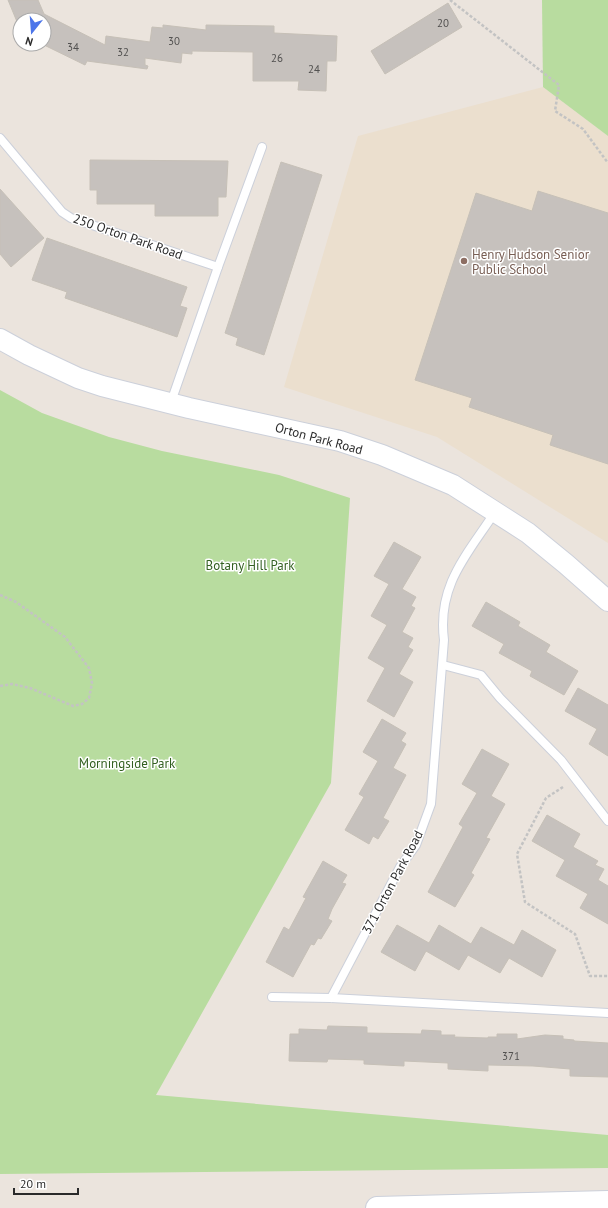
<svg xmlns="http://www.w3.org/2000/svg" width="608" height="1208" viewBox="0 0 608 1208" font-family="'PT Sans',sans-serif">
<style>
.education{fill:#ebdfce}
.green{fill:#b8dc9f}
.building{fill:#c6c1bd;stroke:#c6c0b7}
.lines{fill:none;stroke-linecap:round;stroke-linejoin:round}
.service-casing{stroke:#ccd0da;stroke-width:10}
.tertiary-casing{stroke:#ccd0da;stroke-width:22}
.secondary-casing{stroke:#ccd0da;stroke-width:24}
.path{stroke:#c3c3c3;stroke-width:2.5;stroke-dasharray:3 2;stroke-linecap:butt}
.service{stroke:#fff;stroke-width:8}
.tertiary{stroke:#fff;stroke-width:20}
.secondary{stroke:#fff;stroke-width:22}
.education-dot{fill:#8d6e63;stroke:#fff;stroke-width:1.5}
.labels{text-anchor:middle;stroke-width:3;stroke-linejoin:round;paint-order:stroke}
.number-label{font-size:11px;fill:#51504f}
.street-label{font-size:13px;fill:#2a2a2a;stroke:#fff}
.education-label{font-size:13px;fill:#785e54;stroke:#fff;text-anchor:start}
.park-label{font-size:13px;fill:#336021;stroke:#fff}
</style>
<rect width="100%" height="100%" fill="#ebe4dd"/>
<!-- education -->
<path class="education" d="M 543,87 L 608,136 L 608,543 L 437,437 L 284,387 L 358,136 Z"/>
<!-- green -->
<g class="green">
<path d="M 542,0 L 608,0 L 608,136 L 543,87 Z"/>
<path d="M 0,390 L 42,413 L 109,437 L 162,451 L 279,475 L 350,498 L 331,783 L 156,1095 L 608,1135 L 608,1168 L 0,1174 Z"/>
</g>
<!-- building -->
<g class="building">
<path d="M 8,0 L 38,0 L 44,14 L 105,45 L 106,36 L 150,42 L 152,27 L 163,28 L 163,25 L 206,30 L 206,25 L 274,26 L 274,33 L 337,36 L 336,61 L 327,61 L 326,91 L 298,90 L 299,81 L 253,81 L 253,52 L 192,51 L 192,54 L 182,53 L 181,63 L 145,58 L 145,65 L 148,66 L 147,69 L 87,61 L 85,65 L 42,44 L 44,44 L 44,20 L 20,20 L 20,29 Z"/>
<path d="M 448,3 L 462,27 L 385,74 L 371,51 Z"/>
<path d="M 90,160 L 228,161 L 226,197 L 218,197 L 218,216 L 155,216 L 155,204 L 97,204 L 97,190 L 90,190 Z"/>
<path d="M 281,162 L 322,175 L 264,355 L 236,345 L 238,338 L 225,333 Z"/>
<path d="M 0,189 L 44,238 L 11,267 L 0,254 Z"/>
<path d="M 538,191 L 608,213 L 608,464 L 550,445 L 553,435 L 469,407 L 472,398 L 415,380 L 476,193 L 532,211 Z"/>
<path d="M 47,238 L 187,287 L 180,306 L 187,308 L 177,337 L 65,298 L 67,292 L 32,280 Z"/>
<path d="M 394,542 L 421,557 L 402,589 L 416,597 L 411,606 L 415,608 L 402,632 L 413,638 L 408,647 L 413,650 L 399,674 L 413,682 L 394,717 L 367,701 L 385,668 L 368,658 L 387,625 L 371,616 L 389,584 L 374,576 Z"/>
<path d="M 486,602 L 520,622 L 518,626 L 550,645 L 546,652 L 578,671 L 564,695 L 530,676 L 532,671 L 499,653 L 504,644 L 472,626 Z"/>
<path d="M 578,688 L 608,705 L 608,756 L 589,744 L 597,729 L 565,711 Z"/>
<path d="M 382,719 L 406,733 L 401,741 L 406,744 L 393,768 L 406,775 L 383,818 L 389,821 L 378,839 L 373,836 L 369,844 L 345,830 L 364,797 L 359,794 L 378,761 L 363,752 Z"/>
<path d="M 482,749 L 509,764 L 491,796 L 505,804 L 486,838 L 490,839 L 471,873 L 474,875 L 455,907 L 428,892 L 463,827 L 459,824 L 477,793 L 462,784 Z"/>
<path d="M 547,815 L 580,834 L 573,847 L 598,861 L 595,865 L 604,869 L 598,880 L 608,886 L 608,924 L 580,908 L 588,894 L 556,876 L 565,860 L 532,841 Z"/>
<path d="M 323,861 L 347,875 L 342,883 L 346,884 L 332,909 L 328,919 L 332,921 L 321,939 L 318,938 L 314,945 L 311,944 L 293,977 L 266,962 L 284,927 L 289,930 L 306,898 L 303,897 Z"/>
<path d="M 397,925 L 429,943 L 439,925 L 471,944 L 481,927 L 514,945 L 522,930 L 556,950 L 542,977 L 509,958 L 500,973 L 468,955 L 459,970 L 426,951 L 415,971 L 381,952 Z"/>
<path d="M 328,1026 L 367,1027 L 367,1033 L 421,1034 L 422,1030 L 441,1031 L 441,1035 L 455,1035 L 454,1037 L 488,1038 L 488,1037 L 497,1037 L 497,1034 L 517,1034 L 517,1039 L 545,1035 L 563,1036 L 563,1039 L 574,1040 L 574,1041 L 608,1043 L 608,1077 L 570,1076 L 570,1069 L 533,1066 L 488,1065 L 488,1071 L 448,1069 L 448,1063 L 404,1061 L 404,1066 L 364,1064 L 364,1060 L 328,1059 L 327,1062 L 289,1061 L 290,1034 L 299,1034 L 299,1029 L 327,1030 Z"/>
</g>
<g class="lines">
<defs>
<g id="service">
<path d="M 0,138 L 62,212 L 71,218 L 218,267"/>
<path d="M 171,402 L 218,267 L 262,147"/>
<path d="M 443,665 L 481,675 L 500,698 L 561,760 L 608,821"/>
<path d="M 272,997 L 331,998 L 608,1013"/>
<path d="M 331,998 L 400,867 L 416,845 L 431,804 L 444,640 C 437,585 467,555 495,512"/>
</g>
<path id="tertiary" d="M 0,339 L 29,355 L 78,378 L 102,386 L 189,408 L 340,441 L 382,455 L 453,485 L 528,533 L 566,564 L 608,601"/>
<path id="secondary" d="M 377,1208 L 608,1202"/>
</defs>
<!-- service casing -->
<use href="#service" class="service-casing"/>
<!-- tertiary casing -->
<use href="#tertiary" class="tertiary-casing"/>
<!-- secondary casing -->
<use href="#secondary" class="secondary-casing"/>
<!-- path -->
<g class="path">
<path d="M 450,0 L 559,85 L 555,111 L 583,129 L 608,163"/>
<path d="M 0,595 L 16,602 L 65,637 L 89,668 L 92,683 L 89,698 L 82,704 L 73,706 L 30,688 L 12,684 L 0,686"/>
<path d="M 563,787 L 546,798 L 517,854 L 525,902 L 575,934 L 590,976 L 608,976"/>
</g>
<!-- service -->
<use href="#service" class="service"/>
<!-- tertiary -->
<use href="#tertiary" class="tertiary"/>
<!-- secondary -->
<use href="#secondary" class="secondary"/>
</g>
<!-- markers -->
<circle class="education-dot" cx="464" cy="261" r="4"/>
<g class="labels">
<!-- number labels -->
<g class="number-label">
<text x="443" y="27">20</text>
<text x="174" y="45">30</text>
<text x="73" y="51">34</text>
<text x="123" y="56">32</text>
<text x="277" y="62">26</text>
<text x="314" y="73">24</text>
<text x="511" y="1060">371</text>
</g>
<!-- street labels -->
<g class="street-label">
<text transform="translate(128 236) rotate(19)" y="5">250 Orton Park Road</text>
<text transform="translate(319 438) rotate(15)" y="5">Orton Park Road</text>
<text transform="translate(392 882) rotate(-62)" y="5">371 Orton Park Road</text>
</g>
<!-- education labels -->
<g class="education-label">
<text x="472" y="259">Henry Hudson Senior<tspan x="472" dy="15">Public School</tspan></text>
</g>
<!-- park labels -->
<g class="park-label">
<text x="250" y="570">Botany Hill Park</text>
<text x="127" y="768">Morningside Park</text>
</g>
</g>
<!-- north arrow -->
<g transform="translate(32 32) rotate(197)"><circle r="19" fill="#ffffff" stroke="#aaaaaa"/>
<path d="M0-3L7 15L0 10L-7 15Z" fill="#4c75e9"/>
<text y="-6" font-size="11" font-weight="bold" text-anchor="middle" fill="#2a2a2a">N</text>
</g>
<!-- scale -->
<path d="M14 1188v6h64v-6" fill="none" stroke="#2a2a2a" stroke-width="2"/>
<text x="20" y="1188" font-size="12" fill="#2a2a2a" stroke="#ffffff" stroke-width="3" paint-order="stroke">20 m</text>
</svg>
